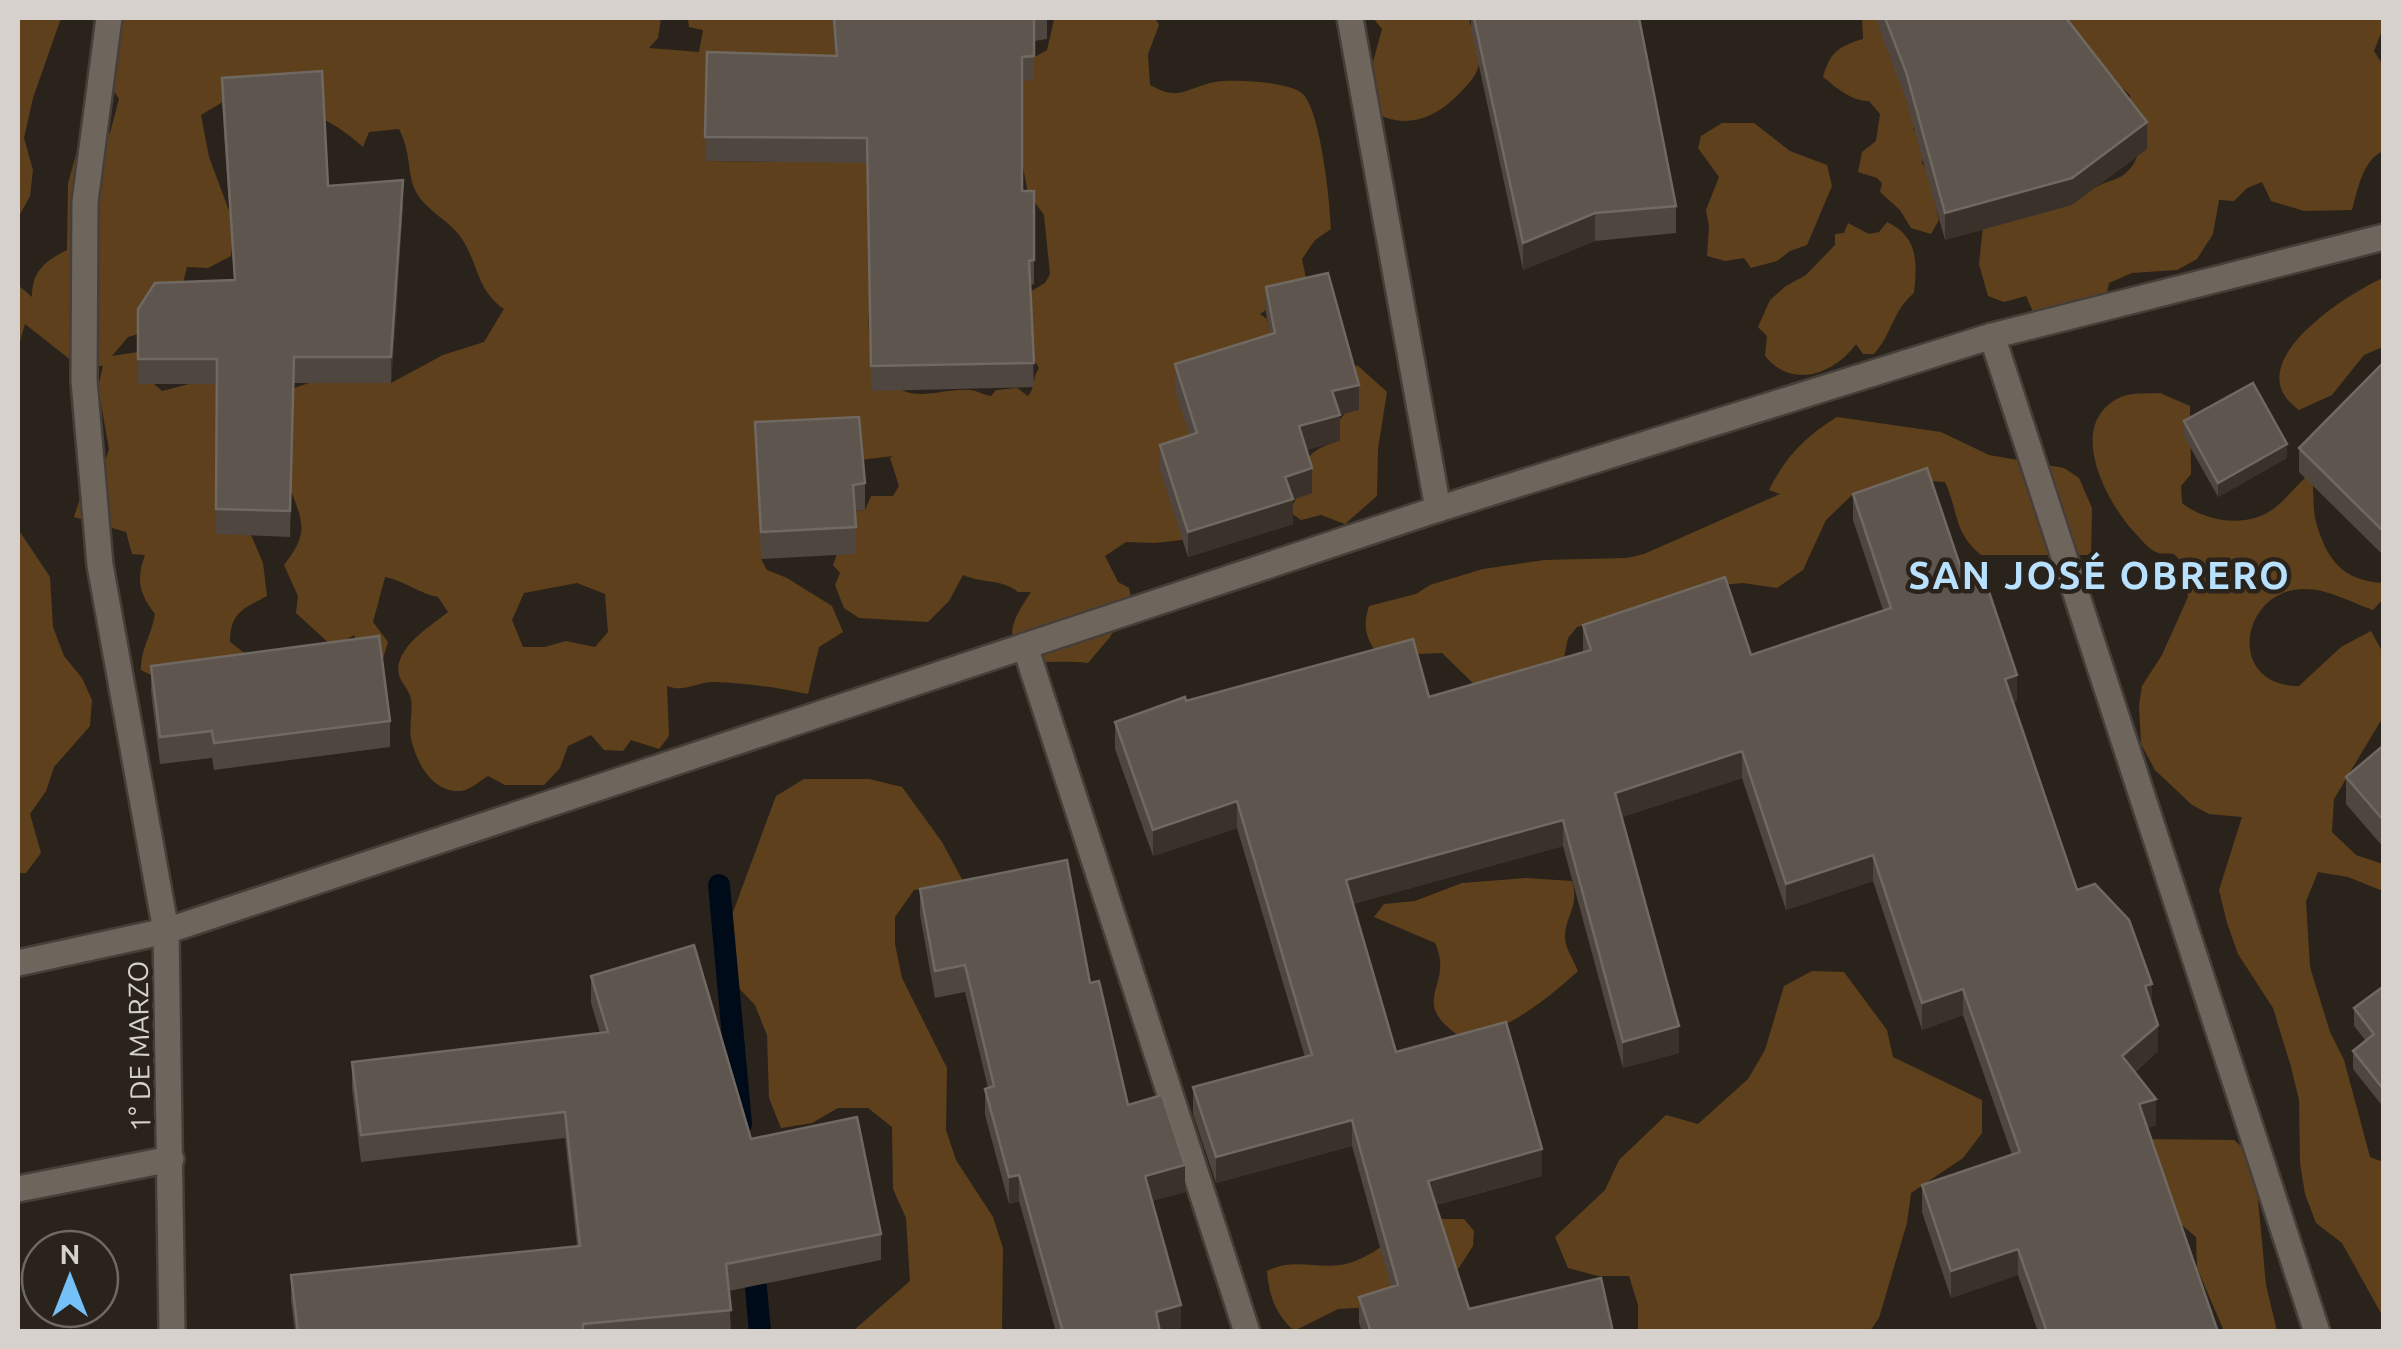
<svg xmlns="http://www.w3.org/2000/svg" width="2401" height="1349" viewBox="0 0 2401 1349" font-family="Ubuntu,sans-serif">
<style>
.green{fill:#5f401c;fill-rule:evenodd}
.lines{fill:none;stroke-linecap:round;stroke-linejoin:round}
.stream{stroke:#000b19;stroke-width:22}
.minor-casing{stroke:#463f39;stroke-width:30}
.minor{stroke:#6e665d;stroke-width:25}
.wall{fill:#4e463f}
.shaded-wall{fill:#3a322a}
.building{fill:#5d554e;stroke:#706962;stroke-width:2.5}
.labels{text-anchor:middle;stroke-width:9;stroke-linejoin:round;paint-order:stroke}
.street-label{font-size:28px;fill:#d6d1cc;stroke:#2a231b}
.district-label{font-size:38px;font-weight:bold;letter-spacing:2.5px;fill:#b8e0ff;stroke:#2a231b}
</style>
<rect width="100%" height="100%" fill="#2a231b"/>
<!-- green -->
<g class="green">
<path d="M 18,18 L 61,18 L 33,98 L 24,138 L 33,170 L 30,196 L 18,218 Z"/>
<path d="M 97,18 L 661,18 L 658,38 L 649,48 L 699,52 L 703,30 L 689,27 L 688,18 L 850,18 L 989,83 L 1047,50 L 1054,20 L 1059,18 L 1155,18 L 1159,25 L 1148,54 L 1150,85 C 1180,102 1185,88 1215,82 C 1232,79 1292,81 1304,95 C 1321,116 1330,201 1331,229 L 1315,240 L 1302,259 L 1306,278 L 1279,302 L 1260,314 L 1267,319 L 1271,337 L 1195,414 L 1182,540 L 1155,543 L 1126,542 L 1105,556 L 1118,582 L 1129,588 L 1132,602 L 1110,637 L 1088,663 C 1065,660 1044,664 1021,660 C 1004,630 1014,619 1031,592 L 1018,592 C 1000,578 984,584 963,575 L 949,601 L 928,622 L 859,618 L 844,608 L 835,585 L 840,573 L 833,565 L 853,511 L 865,510 L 871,496 L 893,496 L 899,486 L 890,458 L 893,456 L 860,460 L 768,508 L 761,559 L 767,570 L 787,578 L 832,606 L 843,632 L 819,647 L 808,694 C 776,687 746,683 713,682 C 696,682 685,693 667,686 L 669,736 L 659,749 L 631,740 L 623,751 L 604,750 L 591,735 L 568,746 L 560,768 L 544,785 L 505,785 L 488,776 C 480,781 470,790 461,791 C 432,793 416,762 411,738 C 409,725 413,711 411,699 C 408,685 395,680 399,663 C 405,641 432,625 448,612 L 438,597 C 418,593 405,581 385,577 L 373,622 L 388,642 L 380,669 L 353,644 L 355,635 L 332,646 L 296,613 L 298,596 L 284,565 C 307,535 305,526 291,491 L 251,535 L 263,563 L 267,596 C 243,609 230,613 230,642 L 247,655 L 157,678 L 141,670 C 140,650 152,634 155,614 C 139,594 136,579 145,555 L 132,554 L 126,532 L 74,517 L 81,495 L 103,468 L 109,449 L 98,387 L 103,366 L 77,365 L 25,324 L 18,348 L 18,285 L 32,297 C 32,271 45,261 67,250 L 68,183 L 76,155 L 110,133 L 119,99 L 95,61 ZM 248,87 C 290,104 330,116 363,147 L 369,132 L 399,129 C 411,152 407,171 415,190 C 423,208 448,220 460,236 C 479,263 476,290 504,309 L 484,342 L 443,355 L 391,383 L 309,383 L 285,391 L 245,384 L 189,384 L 162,391 L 138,370 L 138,352 L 112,356 L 128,337 L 138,334 L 155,309 L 181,291 L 187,267 L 208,268 L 231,256 L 234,224 L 209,157 L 201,115 ZM 795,135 L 783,162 L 706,161 ZM 1022,162 L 1028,193 L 1044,215 L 1050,274 L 1045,283 L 1028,293 L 1034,359 L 1039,368 C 1032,377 1036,387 1028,396 L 1017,388 L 996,390 L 991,396 C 983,395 977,390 969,390 C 950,388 925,398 907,392 C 860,378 864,304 878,269 C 866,245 866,230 874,205 L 866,186 L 874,179 ZM 577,583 L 605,594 L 608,632 L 595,647 L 566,641 L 545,647 L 523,647 L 512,620 L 524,593 Z"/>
<path d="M 1373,18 L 1469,18 C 1471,31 1481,51 1479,64 C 1477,77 1465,87 1457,96 C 1421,131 1382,129 1350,91 L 1352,73 L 1373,62 L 1382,29 Z"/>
<path d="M 1862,18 L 1975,18 L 1913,129 L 1926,147 L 1922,163 C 1938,184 1932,196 1939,220 L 1931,234 L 1911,228 L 1900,210 L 1880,192 L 1882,183 L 1877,178 L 1858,172 L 1862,152 L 1876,141 L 1880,114 L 1869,101 C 1851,101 1837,88 1823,77 C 1830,52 1839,46 1863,39 Z"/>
<path d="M 2005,18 L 2383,18 L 2383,28 L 2374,51 L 2383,65 L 2383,151 C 2362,161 2358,189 2352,210 L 2304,211 L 2271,201 L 2262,182 L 2247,188 L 2234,201 L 2219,200 L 2213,234 L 2197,259 L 2177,270 L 2132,273 L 2109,283 C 2101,323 2087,327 2049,328 L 2035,316 L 2026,296 L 2004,302 L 1988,296 L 1979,264 ZM 2113,80 L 2130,95 C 2132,122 2151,150 2126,173 C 2119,180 2105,181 2097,187 Z"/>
<path d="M 1722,123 L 1754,123 L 1790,151 L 1827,165 L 1832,186 L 1807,245 L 1790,251 L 1777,261 L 1751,268 L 1744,258 L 1725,261 L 1707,256 L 1709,227 L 1706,210 L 1719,177 L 1698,148 L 1701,136 Z"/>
<path d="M 1887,222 C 1919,237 1917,263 1914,293 C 1893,310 1892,334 1874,354 L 1863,354 L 1856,344 C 1833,375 1792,389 1765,356 L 1767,336 L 1758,327 L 1770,300 L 1786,286 L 1806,275 L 1835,245 L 1835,234 L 1844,233 L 1848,223 L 1869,234 L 1879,232 Z"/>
<path d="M 2383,278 L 2383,347 L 2364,355 L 2332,395 L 2299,410 C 2235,365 2345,295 2383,278 Z"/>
<path d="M 1357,365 L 1387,392 L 1378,449 L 1377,496 L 1345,524 L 1321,515 L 1301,520 L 1288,511 C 1315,480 1285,456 1339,441 L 1335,425 L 1357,400 L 1349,373 Z"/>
<path d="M 2160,393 L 2190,406 L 2191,474 L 2181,486 L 2182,503 C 2207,523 2251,529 2277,506 C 2289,496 2298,483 2311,473 C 2315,489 2312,507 2316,522 C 2327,560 2342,580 2382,583 L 2383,599 L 2373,610 C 2353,603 2327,589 2306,589 C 2241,587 2224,686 2299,686 L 2341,647 L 2371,631 L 2383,653 L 2383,717 L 2334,799 L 2332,832 L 2356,855 L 2383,864 L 2383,891 L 2348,877 L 2318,872 L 2306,901 L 2310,967 L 2330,1032 L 2344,1060 L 2370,1157 L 2383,1162 L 2383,1317 L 2342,1243 L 2316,1223 L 2305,1194 L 2300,1163 L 2299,1100 L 2291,1067 L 2273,1008 L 2238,954 L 2227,923 L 2219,890 L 2242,817 L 2209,814 L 2192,805 L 2155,770 L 2141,744 L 2139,705 L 2142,686 L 2162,655 L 2188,597 L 2185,565 L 2174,554 C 2168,553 2163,554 2158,553 C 2148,549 2141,539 2134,532 C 2106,501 2064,423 2121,397 C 2132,392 2147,394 2160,393 Z"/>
<path d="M 1837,417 L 1941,432 L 1989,455 L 2064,468 L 2079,478 L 2092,508 L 2091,555 L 1981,555 C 1953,532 1959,512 1945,482 L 1929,481 L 1852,495 L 1826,520 L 1803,570 L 1777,588 L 1743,583 L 1707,586 L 1577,627 L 1568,638 L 1561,672 L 1478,688 L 1442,653 L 1391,655 L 1376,652 C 1365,636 1363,625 1369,606 L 1416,594 L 1430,585 L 1483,569 L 1544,560 L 1627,558 L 1644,554 L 1780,494 L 1769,490 C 1785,457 1807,435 1837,417 Z"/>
<path d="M 18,529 L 50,577 L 53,627 L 64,656 L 82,678 L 92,700 L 90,726 L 54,767 L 46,791 L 30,814 L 41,853 L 26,873 L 18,873 Z"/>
<path d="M 804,779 L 869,779 L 902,787 L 942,842 L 964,883 L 914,890 L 895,917 L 895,944 L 902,978 L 947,1068 L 946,1130 L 956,1160 L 993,1217 L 1003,1248 L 1002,1331 L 853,1331 L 910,1281 L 906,1218 L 893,1189 L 892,1127 L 868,1108 L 838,1108 L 812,1123 L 781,1128 L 769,1098 L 767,1035 L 755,1005 L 733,982 L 724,953 L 729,923 L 776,796 Z"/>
<path d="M 1526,878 L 1572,881 C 1580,908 1564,916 1565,939 C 1566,949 1574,961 1578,971 C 1543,1003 1511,1027 1465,1040 C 1403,1000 1456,989 1435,943 L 1374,917 L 1384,904 L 1415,901 L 1462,883 Z"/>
<path d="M 1812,971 L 1844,972 L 1887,1030 L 1893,1057 L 1982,1100 L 1982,1133 L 1963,1158 L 1911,1193 L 1907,1223 L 1879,1318 L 1870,1331 L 1638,1331 L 1638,1305 L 1629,1276 L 1598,1276 L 1568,1268 L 1555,1237 L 1605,1190 L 1619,1160 L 1666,1115 L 1698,1124 L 1748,1079 L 1765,1050 L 1784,986 Z"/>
<path d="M 2142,1139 L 2234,1140 L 2254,1157 L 2266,1285 L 2277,1331 L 2224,1331 L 2197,1268 L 2196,1237 L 2183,1226 L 2150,1226 Z"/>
<path d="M 1431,1219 L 1464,1219 L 1474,1231 L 1473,1246 L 1458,1269 L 1391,1301 L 1373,1307 L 1338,1309 L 1294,1331 C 1275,1313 1269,1296 1267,1271 C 1294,1257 1319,1270 1346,1264 C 1378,1256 1400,1227 1431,1219 Z"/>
</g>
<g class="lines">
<!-- stream -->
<g class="stream">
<path d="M 719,885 L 741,1124"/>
<path d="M 753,1255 L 760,1332"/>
</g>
<defs>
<g id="minor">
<path d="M 109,18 L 85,202 L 84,381 L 100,565 L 166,931 L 172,1332"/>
<path d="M 1350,18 L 1438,509"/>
<path d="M 1992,336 L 2317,1332"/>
<path d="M 1025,646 L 1247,1332"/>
<path d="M 18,963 L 166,931 L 1438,509 L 1992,336 L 2384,237"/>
<path d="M 18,1189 L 171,1159"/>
</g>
</defs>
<!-- minor casing -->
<use href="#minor" class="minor-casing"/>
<!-- minor -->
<use href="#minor" class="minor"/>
</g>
<!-- wall -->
<g class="wall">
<path d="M 832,18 L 1047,18 L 1047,39 L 1034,41 L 1034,80 L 1022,81 L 1022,191 L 1034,191 L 1034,284 L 1030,285 L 1034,387 L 871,391 L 867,163 L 705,161 L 707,52 L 835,56 Z"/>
<path d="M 1471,18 L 1639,18 L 1676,206 L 1676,233 L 1595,241 L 1523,270 L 1471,29 Z"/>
<path d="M 1877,18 L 2066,18 L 2147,149 L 2072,205 L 1945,240 L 1906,100 L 1879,28 Z"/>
<path d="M 222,78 L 328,186 L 403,206 L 391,383 L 294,383 L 290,537 L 216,534 L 217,384 L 138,384 L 138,309 L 234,280 L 222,104 Z"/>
<path d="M 1266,287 L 1359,410 L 1339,415 L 1340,441 L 1306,450 L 1312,493 L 1293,500 L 1293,524 L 1188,557 L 1160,470 L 1160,445 L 1190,436 L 1175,390 L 1175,364 L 1270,334 L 1266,313 Z"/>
<path d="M 2384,362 L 2384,556 L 2299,472 L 2299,448 Z"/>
<path d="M 2184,421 L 2287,458 L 2218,497 L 2184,436 Z"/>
<path d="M 755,422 L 865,483 L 865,510 L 855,511 L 856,554 L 761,559 Z"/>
<path d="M 1853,494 L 1966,583 L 2017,701 L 2013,702 L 2077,890 L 2152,1005 L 2158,1051 L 2135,1072 L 2156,1125 L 2148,1128 L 2218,1332 L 2038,1332 L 2018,1275 L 1951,1298 L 1922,1212 L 1922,1185 L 2012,1155 L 1963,1015 L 1922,1030 L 1873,881 L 1786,910 L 1742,778 L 1622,817 L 1679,1053 L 1623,1068 L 1563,846 L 1353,904 L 1396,1052 L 1542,1176 L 1436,1205 L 1469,1309 L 1613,1332 L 1362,1332 L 1359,1323 L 1359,1297 L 1391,1287 L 1352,1146 L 1216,1183 L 1193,1114 L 1193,1087 L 1305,1057 L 1237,828 L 1153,856 L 1115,749 L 1115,722 L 1186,701 L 1429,697 L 1583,652 L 1583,625 L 1751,655 L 1883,610 L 1853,520 Z"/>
<path d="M 151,666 L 390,721 L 390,747 L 214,770 L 212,758 L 160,764 L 151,692 Z"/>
<path d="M 2384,745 L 2384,848 L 2346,804 L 2346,777 Z"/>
<path d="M 920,889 L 1090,983 L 1128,1105 L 1185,1192 L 1152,1201 L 1181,1332 L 1056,1332 L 1019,1201 L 1009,1204 L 985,1115 L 985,1089 L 988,1088 L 965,992 L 935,998 L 920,915 Z"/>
<path d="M 591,976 L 751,1139 L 881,1234 L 881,1260 L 729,1291 L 731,1332 L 295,1332 L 291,1301 L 291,1275 L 577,1246 L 565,1138 L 361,1162 L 352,1089 L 352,1062 L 600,1033 L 591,1003 Z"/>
<path d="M 2384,986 L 2384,1108 L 2353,1069 L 2353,1051 L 2366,1041 L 2354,1026 L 2354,1008 Z"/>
</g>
<!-- shaded-wall -->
<g class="shaded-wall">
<path d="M 2147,122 L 2147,149 L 2072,205 L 1945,240 L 1945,213 Z"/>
<path d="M 403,180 L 397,310 L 391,383 L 391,357 Z"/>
<path d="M 1595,213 L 1595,241 L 1523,270 L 1523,243 Z"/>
<path d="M 1359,385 L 1359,410 L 1332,417 L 1332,391 Z"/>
<path d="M 1340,415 L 1340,441 L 1299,452 L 1299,426 Z"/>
<path d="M 2287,444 L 2287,458 L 2218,497 L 2218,483 Z"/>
<path d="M 1312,468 L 1312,493 L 1293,500 L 1293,524 L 1188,557 L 1188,532 L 1285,477 Z"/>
<path d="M 2017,675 L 2017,701 L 2005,705 L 2005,679 Z"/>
<path d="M 1742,751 L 1742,778 L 1615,819 L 1615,793 Z"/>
<path d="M 1237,801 L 1237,828 L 1153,856 L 1153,830 Z"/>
<path d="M 1563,820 L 1563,846 L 1346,906 L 1346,880 Z"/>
<path d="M 1873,855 L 1873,881 L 1786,910 L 1786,884 Z"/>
<path d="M 2152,984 L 2152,1010 L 2145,986 Z"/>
<path d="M 1963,989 L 1963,1015 L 1922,1030 L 1922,1003 Z"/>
<path d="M 2158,1025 L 2158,1051 L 2122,1082 L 2122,1056 Z"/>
<path d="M 1679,1026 L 1679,1053 L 1623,1068 L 1623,1042 Z"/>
<path d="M 2156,1099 L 2156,1125 L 2139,1131 L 2139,1104 Z"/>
<path d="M 1352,1120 L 1352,1146 L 1216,1183 L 1216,1157 Z"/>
<path d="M 1542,1149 L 1542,1176 L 1428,1207 L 1428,1181 Z"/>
<path d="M 1185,1165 L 1185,1192 L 1145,1203 L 1145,1176 Z"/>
<path d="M 1019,1175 L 1019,1201 L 1009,1204 L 1009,1177 Z"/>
<path d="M 2018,1249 L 2018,1275 L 1951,1298 L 1951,1271 Z"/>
<path d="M 1181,1305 L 1181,1332 L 1156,1332 L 1156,1312 Z"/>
</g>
<!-- building -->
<g class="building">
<path d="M 834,18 L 1034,18 L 1034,56 L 1022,57 L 1022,191 L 1034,191 L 1034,260 L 1029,261 L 1034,363 L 871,366 L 867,138 L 705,137 L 707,52 L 837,56 Z"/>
<path d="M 1474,18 L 1639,18 L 1676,206 L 1595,213 L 1523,243 Z"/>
<path d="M 1885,18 L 2066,18 L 2147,122 L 2072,178 L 1945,213 L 1906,72 Z"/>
<path d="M 322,71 L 328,186 L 403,180 L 391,357 L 294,357 L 290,511 L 216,509 L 217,359 L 138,359 L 138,309 L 155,283 L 235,280 L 222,78 Z"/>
<path d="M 1328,273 L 1359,385 L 1332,391 L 1340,415 L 1299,426 L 1312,468 L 1285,477 L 1293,499 L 1188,532 L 1160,445 L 1197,433 L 1175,364 L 1275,333 L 1266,287 Z"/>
<path d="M 2384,362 L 2384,532 L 2299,448 Z"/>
<path d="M 2253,383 L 2287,444 L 2218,483 L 2184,421 Z"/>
<path d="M 859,417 L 865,483 L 853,485 L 856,527 L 761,532 L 755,422 Z"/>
<path d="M 1927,468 L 1966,583 L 1984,577 L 2017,675 L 2005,679 L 2077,890 L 2095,884 L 2129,920 L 2152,984 L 2145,986 L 2158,1025 L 2122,1056 L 2156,1099 L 2139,1104 L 2218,1332 L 2047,1332 L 2018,1249 L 1951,1271 L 1922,1185 L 2020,1152 L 1963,989 L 1922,1003 L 1873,855 L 1786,884 L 1742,751 L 1615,793 L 1679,1026 L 1623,1042 L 1563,820 L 1346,880 L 1396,1052 L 1506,1022 L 1542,1149 L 1428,1181 L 1469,1309 L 1601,1278 L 1613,1332 L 1371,1332 L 1359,1297 L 1398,1285 L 1352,1120 L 1216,1157 L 1193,1087 L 1312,1055 L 1237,801 L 1153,830 L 1115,722 L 1185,697 L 1186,701 L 1413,639 L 1429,697 L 1591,650 L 1583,625 L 1725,577 L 1751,655 L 1891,608 L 1853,494 Z"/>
<path d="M 379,636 L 390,721 L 214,743 L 212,731 L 160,737 L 151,666 Z"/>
<path d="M 2384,745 L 2384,821 L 2346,777 Z"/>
<path d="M 1067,860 L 1090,983 L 1099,981 L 1128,1105 L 1162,1095 L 1185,1165 L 1145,1176 L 1181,1305 L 1156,1312 L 1160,1332 L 1063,1332 L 1019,1175 L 1009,1177 L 985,1089 L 994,1086 L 965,965 L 935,971 L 920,889 Z"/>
<path d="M 694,945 L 751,1139 L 857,1117 L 881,1234 L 726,1264 L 731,1310 L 583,1324 L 583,1331 L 579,1332 L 298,1332 L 291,1275 L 580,1246 L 565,1112 L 361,1135 L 352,1062 L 608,1032 L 591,976 Z"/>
<path d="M 2384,986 L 2384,1090 L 2353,1051 L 2374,1034 L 2354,1008 Z"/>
</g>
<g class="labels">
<!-- street labels -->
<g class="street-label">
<text transform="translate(139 1046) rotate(-91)" y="10">1° DE MARZO</text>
</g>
<!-- district labels -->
<g class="district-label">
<text x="2100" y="589">SAN JOSÉ OBRERO</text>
</g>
</g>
<!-- border -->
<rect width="2401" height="1349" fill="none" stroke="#d6d1cc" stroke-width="40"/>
<!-- north arrow -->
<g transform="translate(70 1279)"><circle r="48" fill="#2a231b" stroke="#6f6962" stroke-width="2.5"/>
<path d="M0-8L18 38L0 25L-18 38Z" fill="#75c0f6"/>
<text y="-15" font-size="28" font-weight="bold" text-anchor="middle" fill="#d6d1cc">N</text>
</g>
</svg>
